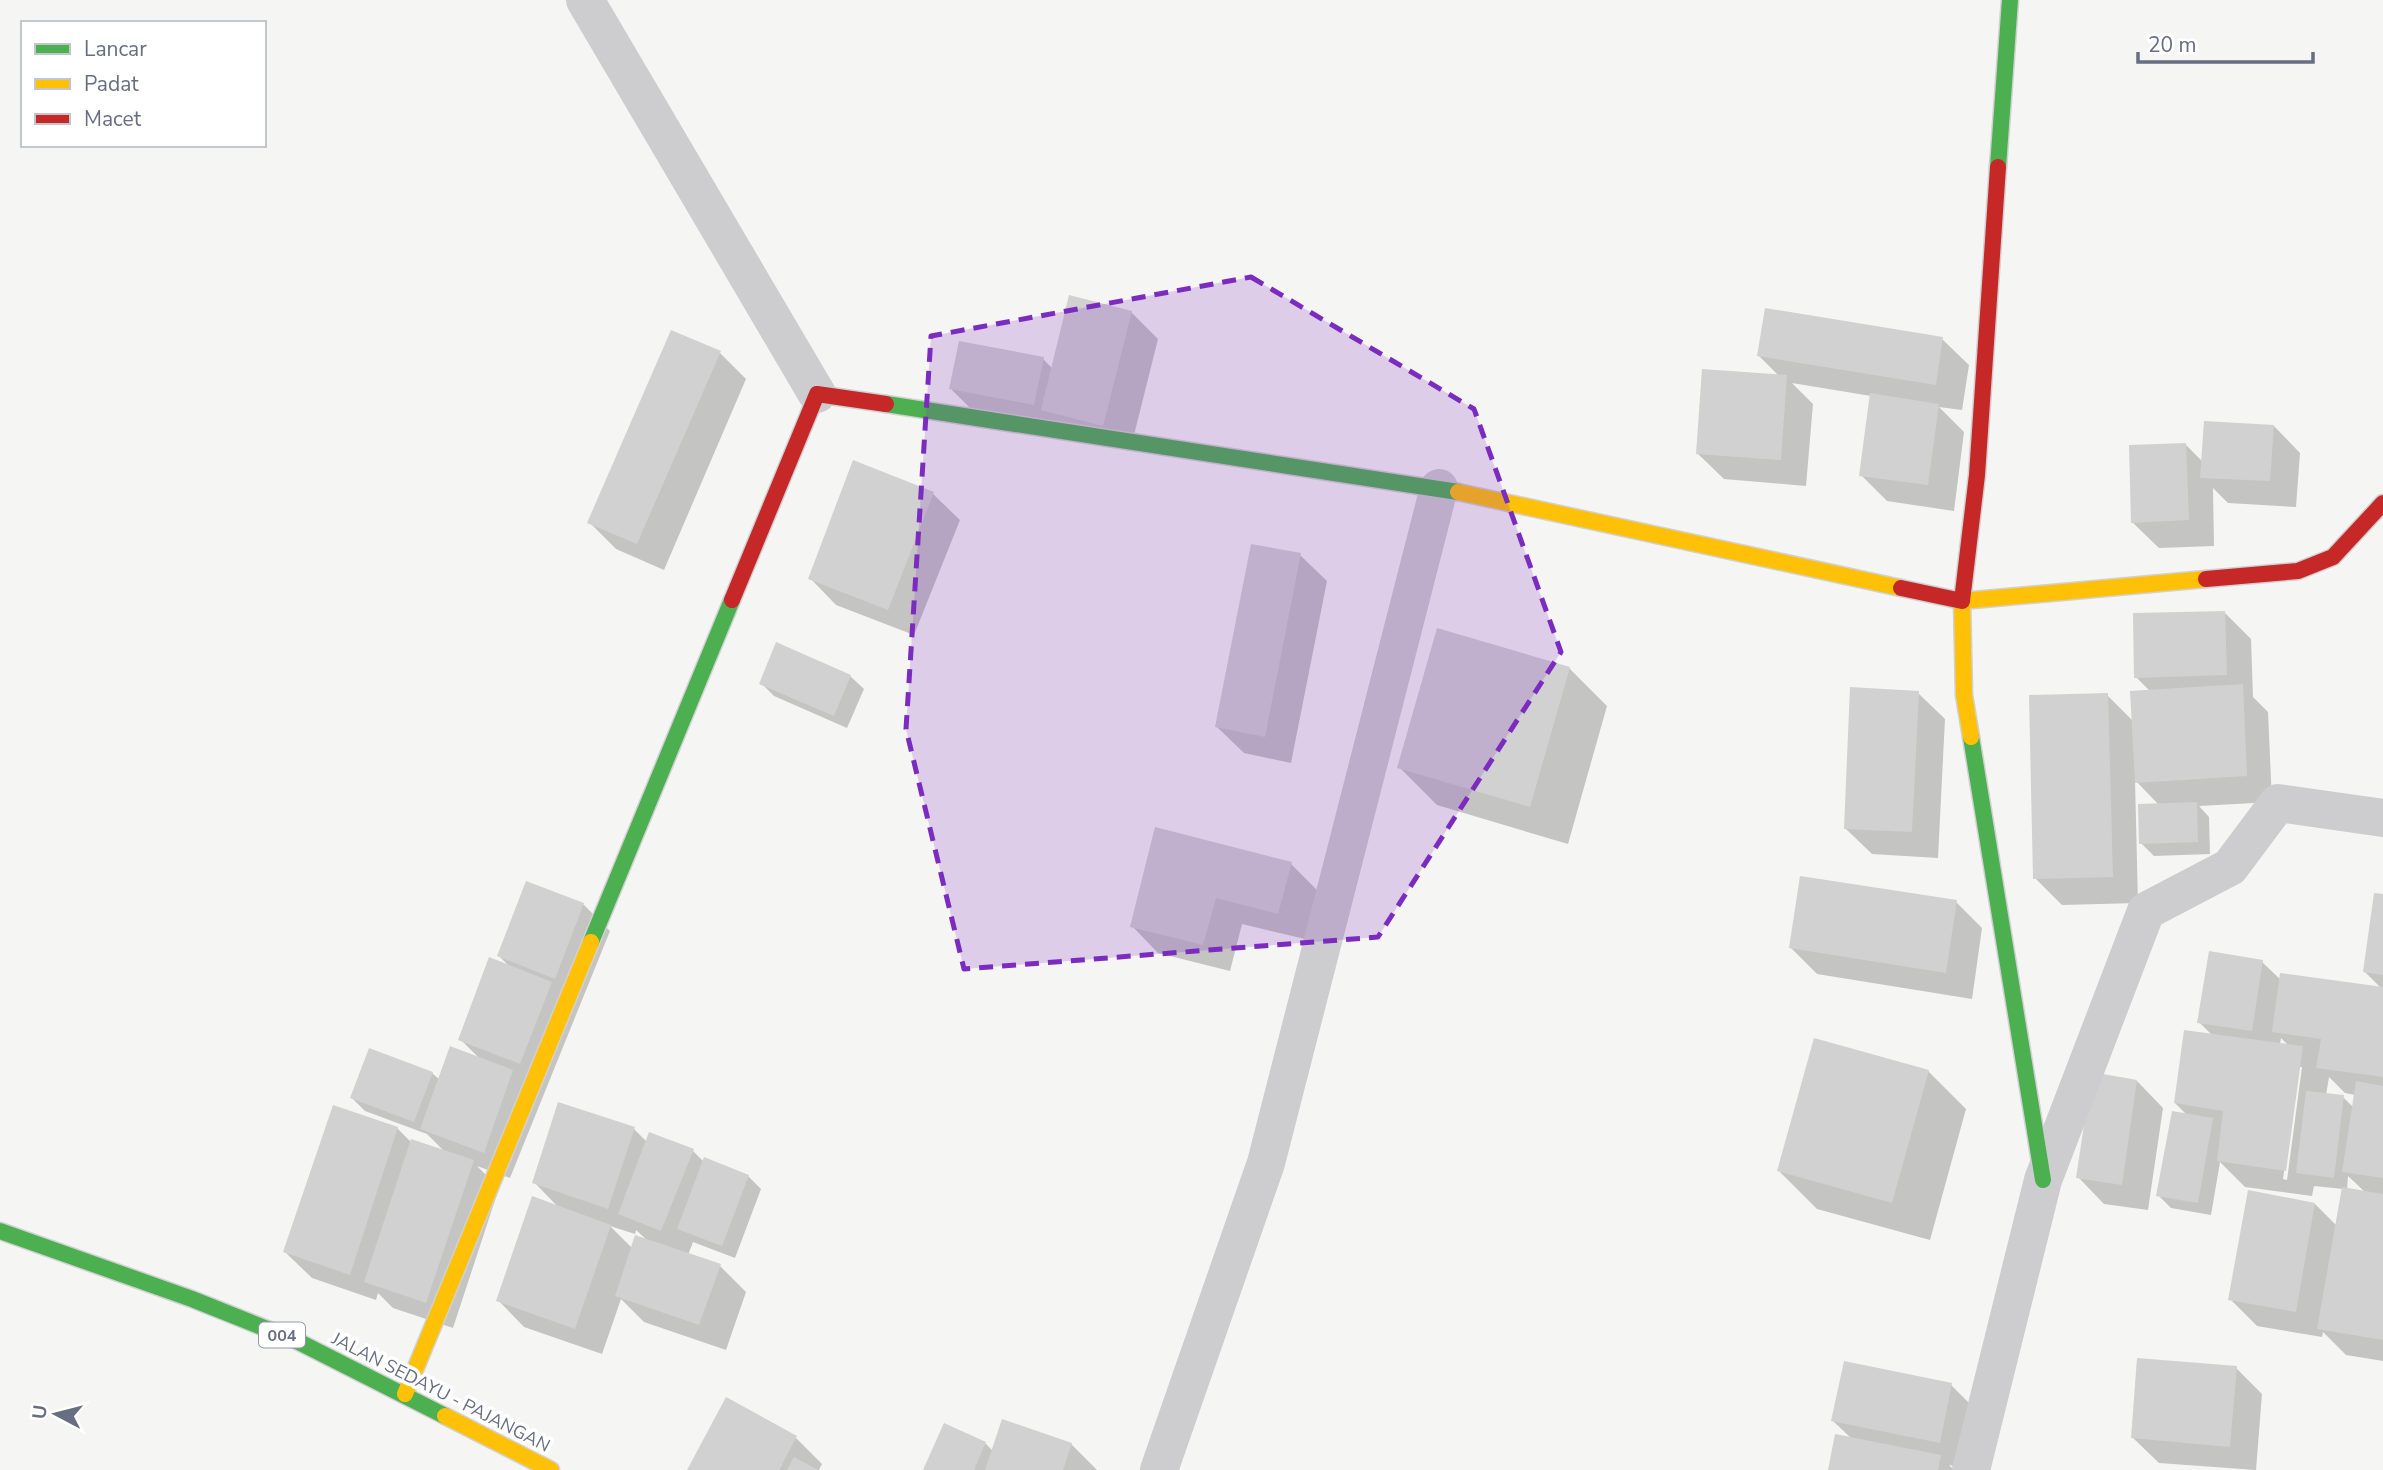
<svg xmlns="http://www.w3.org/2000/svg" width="2383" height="1470" viewBox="0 0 2383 1470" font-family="'Nunito Sans',sans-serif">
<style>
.shadow{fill:#0003;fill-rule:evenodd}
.building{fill:#d1d1d2}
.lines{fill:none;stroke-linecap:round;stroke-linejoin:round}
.fast-casing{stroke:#d1d1d3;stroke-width:19}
.slow-casing{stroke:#d1d1d3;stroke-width:19}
.jam-casing{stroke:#d1d1d3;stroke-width:19}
.street{stroke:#cdcdcf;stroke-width:38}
.fast{stroke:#4caf50;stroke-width:16}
.slow{stroke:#ffc107;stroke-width:16}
.jam{stroke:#c62828;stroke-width:16}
.marked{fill:#7b2cbf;fill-opacity:0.2;stroke:#7b2cbf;stroke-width:5;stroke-dasharray:14 9;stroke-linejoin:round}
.labels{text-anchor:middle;stroke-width:7;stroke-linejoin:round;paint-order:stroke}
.shield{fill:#fff;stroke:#959aa8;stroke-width:2}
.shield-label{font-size:16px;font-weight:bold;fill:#676e82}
.street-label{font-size:18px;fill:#676e82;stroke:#fff}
</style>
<rect width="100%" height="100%" fill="#f5f5f4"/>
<!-- shadow -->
<g class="shadow">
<path d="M 1131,312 L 1158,339 L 1130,451 L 977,415 L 951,389 L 1043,359 L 1053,369 Z"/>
<path d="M 1942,339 L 1969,365 L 1962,410 L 1939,407 L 1964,432 L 1954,511 L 1887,501 L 1861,475 L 1871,396 L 1792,383 L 1813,404 L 1806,486 L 1724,479 L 1697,453 L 1780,377 L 1759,356 Z"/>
<path d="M 720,353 L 746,379 L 664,570 L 616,549 L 589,522 Z"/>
<path d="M 2274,426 L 2300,453 L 2296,507 L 2228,503 L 2213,488 L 2214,546 L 2159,548 L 2132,522 L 2186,445 L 2203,462 Z"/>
<path d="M 854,462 L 933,494 L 960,520 L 914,635 L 836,605 L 810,578 Z"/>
<path d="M 1300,555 L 1327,581 L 1291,763 L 1244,753 L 1217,727 Z"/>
<path d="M 2225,613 L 2251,639 L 2253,697 L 2268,712 L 2272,802 L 2199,806 L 2209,817 L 2210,854 L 2154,856 L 2141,843 L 2159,805 L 2135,780 L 2138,903 L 2062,905 L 2035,878 L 2107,695 L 2133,721 L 2150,691 L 2136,677 Z"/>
<path d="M 1569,668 L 1607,706 L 1568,844 L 1437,805 L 1399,767 Z"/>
<path d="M 850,676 L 864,689 L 847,728 L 774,696 L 761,683 Z"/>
<path d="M 1918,693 L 1945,719 L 1938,858 L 1872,854 L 1845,828 Z"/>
<path d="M 1291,864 L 1317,890 L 1305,939 L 1242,924 L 1230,971 L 1158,953 L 1132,926 Z"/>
<path d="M 527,883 L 584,905 L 610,931 L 510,1178 L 477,1166 L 499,1188 L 453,1328 L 393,1308 L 378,1293 L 376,1300 L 312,1278 L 285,1252 L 397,1128 L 412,1143 L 446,1153 L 427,1134 L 365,1111 L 352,1098 L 432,1073 L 440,1080 L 480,1059 L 460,1039 L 511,968 L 499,956 Z"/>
<path d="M 2383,896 L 2383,1361 L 2346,1355 L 2323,1332 L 2322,1337 L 2257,1326 L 2230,1299 L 2315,1204 L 2337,1226 L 2343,1189 L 2314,1186 L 2312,1196 L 2245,1187 L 2220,1162 L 2211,1215 L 2171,1208 L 2158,1195 L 2188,1116 L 2175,1103 L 2212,1035 L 2199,1022 L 2262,962 L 2281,980 L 2382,989 L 2365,972 ZM 2281,1038 L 2288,1045 L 2280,1044 ZM 2299,1067 L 2302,1067 L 2287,1180 L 2283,1179 ZM 2329,1077 L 2345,1093 L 2355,1095 L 2353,1107 L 2343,1097 L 2326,1095 ZM 2348,1176 L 2366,1193 L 2347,1190 Z"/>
<path d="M 1956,902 L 1982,928 L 1972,999 L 1817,974 L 1791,948 Z"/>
<path d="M 1928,1071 L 1966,1109 L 1930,1240 L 1817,1209 L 1779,1171 Z"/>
<path d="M 2137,1081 L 2163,1108 L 2148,1210 L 2104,1204 L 2078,1177 Z"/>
<path d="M 634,1129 L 647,1142 L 693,1151 L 704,1162 L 748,1176 L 761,1189 L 735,1258 L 693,1242 L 688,1255 L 720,1266 L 746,1292 L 726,1350 L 644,1322 L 621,1299 L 602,1354 L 524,1327 L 498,1300 L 559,1208 L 534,1182 ZM 610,1226 L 635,1234 L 636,1230 L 648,1241 L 633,1249 Z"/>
<path d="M 2236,1368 L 2262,1394 L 2256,1470 L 2159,1463 L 2132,1437 Z"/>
<path d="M 1951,1385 L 1978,1412 L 1966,1469 L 1949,1465 L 1954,1470 L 1829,1470 L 1852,1439 L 1833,1421 Z"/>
<path d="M 796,1438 L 822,1464 L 819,1470 L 689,1470 Z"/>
<path d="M 985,1443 L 993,1451 L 1071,1444 L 1097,1470 L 925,1470 Z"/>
</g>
<!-- building -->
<g class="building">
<path d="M 1069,295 L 1132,311 L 1103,426 L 1041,410 Z"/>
<path d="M 1765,308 L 1943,337 L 1936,385 L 1757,356 Z"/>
<path d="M 671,330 L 721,351 L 637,544 L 587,523 Z"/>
<path d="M 959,341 L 1044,357 L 1034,405 L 949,389 Z"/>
<path d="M 1702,369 L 1787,375 L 1781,460 L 1696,454 Z"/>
<path d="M 1870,393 L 1939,404 L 1928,485 L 1859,476 Z"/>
<path d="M 2204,421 L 2274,425 L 2270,481 L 2200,478 Z"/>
<path d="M 2186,443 L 2189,520 L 2131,523 L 2129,445 Z"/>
<path d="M 853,460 L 934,492 L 888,610 L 808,579 Z"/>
<path d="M 1251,544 L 1301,553 L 1265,737 L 1215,727 Z"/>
<path d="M 2225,611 L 2227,675 L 2134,678 L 2133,613 Z"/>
<path d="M 1437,628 L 1570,667 L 1530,807 L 1397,768 Z"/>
<path d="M 776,642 L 851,675 L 834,716 L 759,684 Z"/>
<path d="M 2243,684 L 2247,776 L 2135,783 L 2130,691 Z"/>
<path d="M 1850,687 L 1919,691 L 1912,832 L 1844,829 Z"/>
<path d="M 2108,693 L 2113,877 L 2033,879 L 2029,695 Z"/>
<path d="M 2197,802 L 2198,842 L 2139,844 L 2138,804 Z"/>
<path d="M 1155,827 L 1292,862 L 1278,914 L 1216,898 L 1203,945 L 1130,927 Z"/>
<path d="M 1800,876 L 1957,900 L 1946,973 L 1789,948 Z"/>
<path d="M 526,881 L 584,903 L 555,979 L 497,956 Z"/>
<path d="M 2374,893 L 2383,894 L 2383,975 L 2363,972 Z"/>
<path d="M 2209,951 L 2263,960 L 2252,1031 L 2197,1023 Z"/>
<path d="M 489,957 L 552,982 L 520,1064 L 458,1040 Z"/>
<path d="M 2280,973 L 2383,987 L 2383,1077 L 2316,1068 L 2321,1039 L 2272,1032 Z"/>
<path d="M 2184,1030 L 2303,1046 L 2286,1171 L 2217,1161 L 2223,1111 L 2174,1103 Z"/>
<path d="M 1814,1038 L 1929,1070 L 1892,1203 L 1777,1171 Z"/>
<path d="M 450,1046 L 513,1070 L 484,1153 L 420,1129 Z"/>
<path d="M 369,1048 L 433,1072 L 414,1122 L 350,1098 Z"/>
<path d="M 2092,1072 L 2137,1080 L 2122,1185 L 2076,1178 Z"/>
<path d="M 2356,1081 L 2383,1086 L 2383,1178 L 2342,1172 Z"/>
<path d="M 2306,1091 L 2344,1095 L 2334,1178 L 2296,1173 Z"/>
<path d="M 558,1102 L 635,1127 L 608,1209 L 532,1183 Z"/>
<path d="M 333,1105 L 398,1127 L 350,1275 L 283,1252 Z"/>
<path d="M 2172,1111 L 2213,1118 L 2198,1203 L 2156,1196 Z"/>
<path d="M 649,1132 L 694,1149 L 661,1231 L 618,1214 Z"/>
<path d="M 411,1139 L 474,1160 L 426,1303 L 364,1282 Z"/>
<path d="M 704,1157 L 749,1175 L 722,1246 L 677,1229 Z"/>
<path d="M 2342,1187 L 2383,1194 L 2383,1340 L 2317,1329 Z"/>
<path d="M 2248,1190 L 2315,1203 L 2296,1312 L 2228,1300 Z"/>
<path d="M 532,1196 L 611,1225 L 575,1329 L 496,1301 Z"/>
<path d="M 635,1235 L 721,1264 L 699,1325 L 615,1296 Z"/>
<path d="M 2137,1358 L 2237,1366 L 2230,1447 L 2131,1438 Z"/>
<path d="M 1844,1361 L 1952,1383 L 1940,1443 L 1831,1421 Z"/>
<path d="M 726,1397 L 797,1436 L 779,1470 L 687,1470 Z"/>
<path d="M 1002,1419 L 1072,1443 L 1063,1470 L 985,1470 Z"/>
<path d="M 944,1423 L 986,1442 L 974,1470 L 923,1470 Z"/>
<path d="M 1835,1434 L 1941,1455 L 1938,1470 L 1828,1470 Z"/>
<path d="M 794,1457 L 818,1470 L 787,1470 Z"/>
</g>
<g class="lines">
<defs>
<g id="fast">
<path d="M 1998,167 L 2010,0"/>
<path d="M 886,404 L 1458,492"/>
<path d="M 1971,737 L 2043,1180"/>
<path d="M 591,942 L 732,600"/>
<path d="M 0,1231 L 192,1299 L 297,1341 L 445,1416"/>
</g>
<g id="slow">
<path d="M 1458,492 L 1901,588"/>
<path d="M 1971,737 L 1964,695 L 1962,601 L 2206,579"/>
<path d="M 405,1394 L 591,942"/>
<path d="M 445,1416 L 551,1470"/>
</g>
<g id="jam">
<path d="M 2206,579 L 2298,571 L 2333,557 L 2383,503"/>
<path d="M 1901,588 L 1962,601 L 1977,475 L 1998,167"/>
<path d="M 732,600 L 817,394 L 886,404"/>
</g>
</defs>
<!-- fast casing -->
<use href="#fast" class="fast-casing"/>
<!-- slow casing -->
<use href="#slow" class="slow-casing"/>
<!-- jam casing -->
<use href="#jam" class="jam-casing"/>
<!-- street -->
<g class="street">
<path d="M 585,0 L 817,394"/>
<path d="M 1159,1470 L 1266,1163 L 1439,488"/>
<path d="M 1971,1470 L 2043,1180 L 2146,911 L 2230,867 L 2278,803 L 2383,818"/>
</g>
<!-- fast -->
<use href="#fast" class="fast"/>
<!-- slow -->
<use href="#slow" class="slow"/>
<!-- jam -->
<use href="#jam" class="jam"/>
</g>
<!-- marked area -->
<path class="marked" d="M 1251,277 L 1474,409 L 1561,652 L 1378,937 L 964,969 L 906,729 L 931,336 Z"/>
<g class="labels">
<!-- shield labels -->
<rect class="shield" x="259" y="1322.5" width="46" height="25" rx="5"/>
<g class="shield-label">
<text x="282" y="1341">004</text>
</g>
<!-- street labels -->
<g class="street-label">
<text transform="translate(441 1392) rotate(27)" y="6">JALAN SEDAYU - PAJANGAN</text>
</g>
</g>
<!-- legend -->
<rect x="21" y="21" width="245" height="126" fill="#ffffff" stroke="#c2c5cd" stroke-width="2"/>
<rect x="35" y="44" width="35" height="10" fill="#4caf50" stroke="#c2c5cd" stroke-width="2"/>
<text x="84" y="56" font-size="21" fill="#676e82">Lancar</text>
<rect x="35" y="79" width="35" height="10" fill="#ffc107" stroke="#c2c5cd" stroke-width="2"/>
<text x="84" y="91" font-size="21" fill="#676e82">Padat</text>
<rect x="35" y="114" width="35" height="10" fill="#c62828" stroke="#c2c5cd" stroke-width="2"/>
<text x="84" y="126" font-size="21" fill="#676e82">Macet</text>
<!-- north arrow -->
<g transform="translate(56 1414) rotate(277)" stroke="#ffffff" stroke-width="5" paint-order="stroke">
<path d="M0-5L12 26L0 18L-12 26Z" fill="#676e82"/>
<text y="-10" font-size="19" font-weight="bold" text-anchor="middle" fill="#676e82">U</text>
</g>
<!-- scale -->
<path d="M2138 52v10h175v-10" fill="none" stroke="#676e82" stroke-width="3.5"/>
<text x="2148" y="52" font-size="21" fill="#676e82" stroke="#ffffff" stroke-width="5" paint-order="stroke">20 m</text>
</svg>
